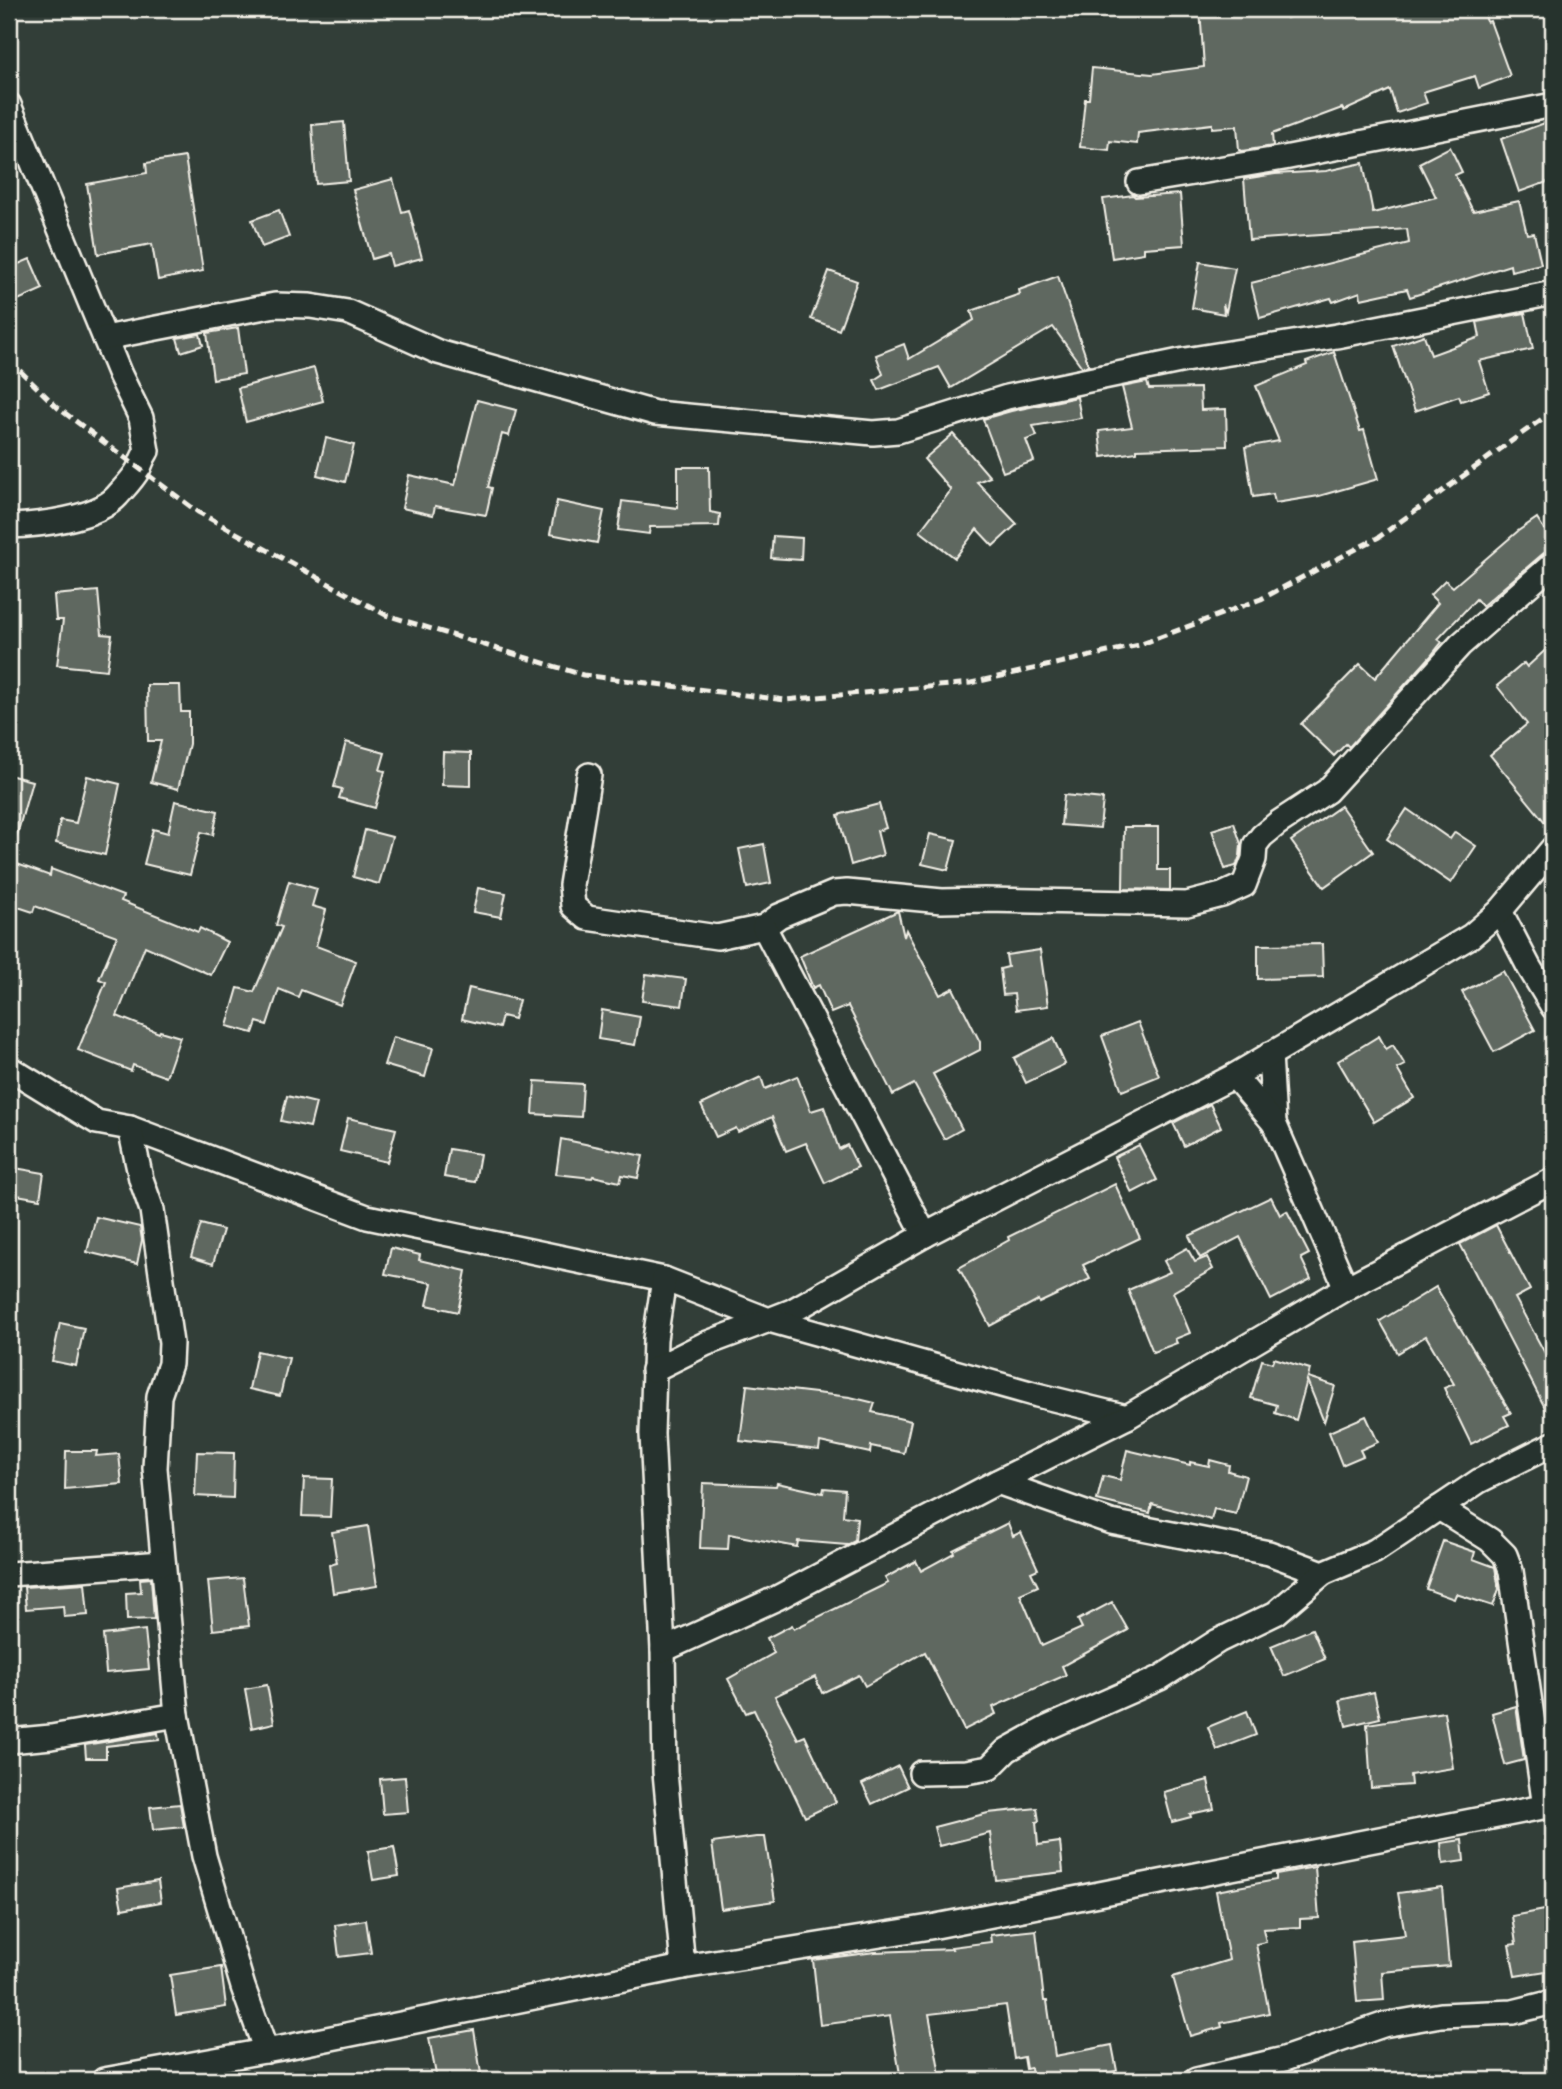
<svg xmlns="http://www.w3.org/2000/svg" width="1562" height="2089" viewBox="0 0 1562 2089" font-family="'Balsamiq Sans',sans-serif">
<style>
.building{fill:#5f6861;stroke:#f4f1e8;stroke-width:2}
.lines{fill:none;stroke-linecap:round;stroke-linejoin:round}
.minor-casing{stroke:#f4f1e8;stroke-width:28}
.minor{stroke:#26332d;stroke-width:23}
.rail{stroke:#f4f1e8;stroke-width:5;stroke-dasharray:10 5;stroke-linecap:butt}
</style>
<rect width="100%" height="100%" fill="#323e38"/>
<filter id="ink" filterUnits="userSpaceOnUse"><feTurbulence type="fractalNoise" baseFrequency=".0143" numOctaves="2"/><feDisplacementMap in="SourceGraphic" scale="14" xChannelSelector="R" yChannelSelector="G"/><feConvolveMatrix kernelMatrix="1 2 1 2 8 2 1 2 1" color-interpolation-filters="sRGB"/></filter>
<g filter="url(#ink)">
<!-- building -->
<g class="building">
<path d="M 1200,9 L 1285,9 L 1287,18 L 1311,9 L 1483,9 L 1487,22 L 1490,21 L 1510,76 L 1479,88 L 1475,76 L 1423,92 L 1427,103 L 1397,113 L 1390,90 L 1344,111 L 1342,108 L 1272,134 L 1273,146 L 1242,151 L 1239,150 L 1237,126 L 1212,128 L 1212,124 L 1138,133 L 1137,144 L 1110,141 L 1109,150 L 1080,147 L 1085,99 L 1089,99 L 1092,68 L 1152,74 L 1204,67 Z"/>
<path d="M 1553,120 L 1553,180 L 1519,192 L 1501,139 Z"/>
<path d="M 344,122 L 349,181 L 316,184 L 312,125 Z"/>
<path d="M 1450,147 L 1462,172 L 1455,175 L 1473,211 L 1519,201 L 1527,234 L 1534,233 L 1541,264 L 1511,271 L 1510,265 L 1410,297 L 1407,289 L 1361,299 L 1360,292 L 1333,302 L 1331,298 L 1260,318 L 1251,283 L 1409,243 L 1407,229 L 1249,240 L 1244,179 L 1275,174 L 1326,171 L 1363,163 L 1373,213 L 1436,197 L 1419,163 Z"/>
<path d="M 185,157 L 203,271 L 158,280 L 152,244 L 98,254 L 87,184 L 147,173 L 146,163 Z"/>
<path d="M 393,179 L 402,212 L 409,210 L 422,258 L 392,266 L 389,254 L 372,259 L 353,190 Z"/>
<path d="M 1180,194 L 1184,245 L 1144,248 L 1144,253 L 1112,258 L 1103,199 L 1133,195 L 1135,197 Z"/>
<path d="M 279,210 L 289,237 L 262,247 L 252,220 Z"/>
<path d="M 30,259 L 43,289 L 9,304 L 9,268 Z"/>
<path d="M 1200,262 L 1235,268 L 1226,312 L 1223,304 L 1224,314 L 1192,308 Z"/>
<path d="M 829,271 L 857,281 L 839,330 L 811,319 Z"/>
<path d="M 1058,276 L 1089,366 L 1082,367 L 1053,327 L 951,388 L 939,367 L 879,390 L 874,380 L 883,374 L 876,355 L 904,344 L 909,359 L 974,320 L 971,311 L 1020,294 L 1019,290 Z"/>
<path d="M 1525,313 L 1533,349 L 1479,361 L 1489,392 L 1461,401 L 1459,396 L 1415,411 L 1393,346 L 1424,335 L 1431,355 L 1480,337 L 1477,322 Z"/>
<path d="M 238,328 L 244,374 L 213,379 L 207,333 Z"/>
<path d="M 200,334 L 203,345 L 181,352 L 177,338 Z"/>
<path d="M 1334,352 L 1360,431 L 1364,430 L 1378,479 L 1319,496 L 1275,503 L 1273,494 L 1253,497 L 1245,447 L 1279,441 L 1256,386 L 1307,365 L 1306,362 Z"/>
<path d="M 314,368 L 323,401 L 246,422 L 238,388 Z"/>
<path d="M 1147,382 L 1149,389 L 1200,388 L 1201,410 L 1226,409 L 1227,446 L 1137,449 L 1137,452 L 1102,457 L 1099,431 L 1132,427 L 1122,387 Z"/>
<path d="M 1077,397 L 1081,418 L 1033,426 L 1037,436 L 1026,440 L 1034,461 L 1003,472 L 983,419 L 1011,411 Z"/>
<path d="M 477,400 L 516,410 L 509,436 L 502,434 L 488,487 L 492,488 L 486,515 L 435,506 L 433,515 L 402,508 L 409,475 L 455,485 Z"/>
<path d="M 953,434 L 990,477 L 977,482 L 1017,524 L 993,546 L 977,529 L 955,558 L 920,531 L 951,490 L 924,459 Z"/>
<path d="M 326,438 L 354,445 L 345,482 L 317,475 Z"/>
<path d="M 678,467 L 709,467 L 710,512 L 720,514 L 719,526 L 650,527 L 649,534 L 618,530 L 622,501 L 678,508 Z"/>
<path d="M 557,501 L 604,511 L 597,543 L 550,534 Z"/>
<path d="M 1537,518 L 1553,543 L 1553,550 L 1544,553 L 1482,606 L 1476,599 L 1438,639 L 1442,642 L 1430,657 L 1349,747 L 1346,744 L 1334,756 L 1301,724 L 1360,664 L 1375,678 L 1438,603 L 1430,595 L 1445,580 L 1453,587 L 1518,531 Z"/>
<path d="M 773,536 L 802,538 L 801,560 L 771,558 Z"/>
<path d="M 98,591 L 102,634 L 112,635 L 107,670 L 57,665 L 63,620 L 56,620 L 54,595 Z"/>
<path d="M 1553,643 L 1553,832 L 1490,755 L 1527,724 L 1497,686 L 1524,663 L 1527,667 Z"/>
<path d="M 147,685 L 180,685 L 181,712 L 189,712 L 189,744 L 178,789 L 151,782 L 161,741 L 148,741 Z"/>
<path d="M 346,742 L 385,753 L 380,770 L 385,771 L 375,808 L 339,798 L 342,789 L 334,787 Z"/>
<path d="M 443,752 L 471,753 L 471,786 L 442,785 Z"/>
<path d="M 9,775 L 32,781 L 15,842 L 9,841 Z"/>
<path d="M 87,776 L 120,784 L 105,855 L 56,843 L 60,820 L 76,823 Z"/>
<path d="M 1064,795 L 1103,799 L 1100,828 L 1061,825 Z"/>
<path d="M 175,801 L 218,811 L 213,835 L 201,832 L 190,875 L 144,864 L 153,829 L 168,833 Z"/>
<path d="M 879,804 L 886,828 L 877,831 L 883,855 L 851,865 L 838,815 Z"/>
<path d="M 1341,806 L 1373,852 L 1324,887 L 1291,841 Z"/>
<path d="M 1407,809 L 1450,839 L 1455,832 L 1476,846 L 1451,883 L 1387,839 Z"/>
<path d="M 1234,823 L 1241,844 L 1240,856 L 1236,866 L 1225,869 L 1212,830 Z"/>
<path d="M 1124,827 L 1158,827 L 1158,870 L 1170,870 L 1170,890 L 1123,889 Z"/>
<path d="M 365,830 L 392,837 L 379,884 L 353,877 Z"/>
<path d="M 930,834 L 956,840 L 948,870 L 922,864 Z"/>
<path d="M 764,844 L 771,883 L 747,888 L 739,849 Z"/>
<path d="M 17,864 L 50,876 L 51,869 L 123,896 L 121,901 L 198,932 L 200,928 L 227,942 L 211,975 L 145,946 L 117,1016 L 159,1033 L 160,1031 L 180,1037 L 166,1077 L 133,1065 L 131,1071 L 78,1050 L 106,982 L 99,979 L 117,936 L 35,906 L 33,912 L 9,904 L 9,888 Z"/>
<path d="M 289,881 L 317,889 L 312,906 L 326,910 L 316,946 L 356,961 L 340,1005 L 301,990 L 298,997 L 279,989 L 267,1025 L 257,1022 L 253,1033 L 227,1026 L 238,988 L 254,992 L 282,927 L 276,925 Z"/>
<path d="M 478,888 L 506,893 L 501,917 L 473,912 Z"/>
<path d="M 898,911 L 904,937 L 906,930 L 940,995 L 953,988 L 980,1042 L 980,1050 L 933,1074 L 962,1129 L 944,1139 L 914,1084 L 893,1095 L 848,1006 L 831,1013 L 819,985 L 813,988 L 800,956 Z"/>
<path d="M 1322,944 L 1323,977 L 1258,979 L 1258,945 Z"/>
<path d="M 1040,950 L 1048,1006 L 1016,1010 L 1014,994 L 1003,995 L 1000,969 L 1008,967 L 1006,955 Z"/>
<path d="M 1503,971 L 1535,1030 L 1494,1052 L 1462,992 Z"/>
<path d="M 646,974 L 686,979 L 682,1006 L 642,1001 Z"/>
<path d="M 469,988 L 519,1000 L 514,1019 L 502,1016 L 499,1028 L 462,1019 Z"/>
<path d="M 602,1010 L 640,1017 L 635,1045 L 598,1039 Z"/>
<path d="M 1138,1022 L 1159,1076 L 1122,1091 L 1102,1036 Z"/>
<path d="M 1379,1036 L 1386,1049 L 1393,1045 L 1405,1065 L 1397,1069 L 1414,1098 L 1374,1122 L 1338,1061 Z"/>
<path d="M 393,1037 L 433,1048 L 425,1077 L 384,1065 Z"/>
<path d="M 1053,1038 L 1065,1064 L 1026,1083 L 1014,1058 Z"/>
<path d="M 797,1076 L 811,1111 L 824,1107 L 839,1149 L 847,1145 L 858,1167 L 825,1183 L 806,1143 L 786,1151 L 772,1117 L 738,1132 L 736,1128 L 716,1137 L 701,1105 L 761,1077 L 765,1089 Z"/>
<path d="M 535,1081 L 583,1084 L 581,1117 L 533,1114 Z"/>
<path d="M 287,1096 L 316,1103 L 310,1127 L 281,1121 Z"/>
<path d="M 1210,1104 L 1221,1127 L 1184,1146 L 1173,1123 Z"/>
<path d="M 348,1118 L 396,1129 L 387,1162 L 340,1151 Z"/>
<path d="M 561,1139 L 643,1156 L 638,1178 L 622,1175 L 620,1182 L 593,1176 L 592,1178 L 556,1174 Z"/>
<path d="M 1139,1145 L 1157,1180 L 1132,1193 L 1114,1157 Z"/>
<path d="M 449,1149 L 480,1154 L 475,1182 L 444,1177 Z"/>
<path d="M 15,1168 L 44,1173 L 40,1199 L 11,1194 Z"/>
<path d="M 1115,1184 L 1140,1238 L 1083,1265 L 1090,1279 L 1039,1303 L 1038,1300 L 990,1326 L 959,1268 L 1009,1240 L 1008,1237 Z"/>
<path d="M 1271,1197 L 1280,1215 L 1287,1211 L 1309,1254 L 1301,1258 L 1311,1279 L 1271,1300 L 1240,1237 L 1200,1258 L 1189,1236 Z"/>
<path d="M 96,1217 L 140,1227 L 142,1240 L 137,1264 L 87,1252 Z"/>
<path d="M 201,1224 L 223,1230 L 213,1264 L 191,1257 Z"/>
<path d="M 1496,1225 L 1530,1290 L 1515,1298 L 1553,1368 L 1553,1423 L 1460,1244 Z"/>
<path d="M 391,1248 L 420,1255 L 419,1260 L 466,1271 L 458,1312 L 427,1305 L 432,1283 L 385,1274 Z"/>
<path d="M 1187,1248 L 1195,1262 L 1207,1257 L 1213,1269 L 1173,1292 L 1190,1333 L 1175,1339 L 1177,1343 L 1153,1352 L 1128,1290 L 1170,1272 L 1164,1261 Z"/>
<path d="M 1436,1287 L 1511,1413 L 1504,1416 L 1509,1425 L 1471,1444 L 1444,1388 L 1454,1384 L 1426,1336 L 1398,1353 L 1380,1321 Z"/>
<path d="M 60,1323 L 84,1328 L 76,1366 L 52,1361 Z"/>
<path d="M 257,1351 L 289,1358 L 280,1396 L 249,1389 Z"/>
<path d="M 1274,1358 L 1310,1369 L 1308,1377 L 1335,1386 L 1324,1422 L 1307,1380 L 1296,1420 L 1275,1413 L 1277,1405 L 1251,1398 L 1262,1360 L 1272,1363 Z"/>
<path d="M 747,1385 L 850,1397 L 875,1403 L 872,1412 L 911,1421 L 904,1453 L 871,1446 L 870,1453 L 820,1442 L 819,1450 L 740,1441 Z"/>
<path d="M 1366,1416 L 1378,1442 L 1360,1450 L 1363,1456 L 1342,1465 L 1329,1432 Z"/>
<path d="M 1127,1450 L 1190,1465 L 1190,1462 L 1209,1466 L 1210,1460 L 1229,1465 L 1228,1471 L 1246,1476 L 1236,1514 L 1214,1509 L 1211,1520 L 1152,1504 L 1150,1513 L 1097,1500 L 1103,1476 L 1120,1480 Z"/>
<path d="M 66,1451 L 97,1451 L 96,1456 L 119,1454 L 122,1484 L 65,1489 Z"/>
<path d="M 197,1452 L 234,1453 L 233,1498 L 195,1496 Z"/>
<path d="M 304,1478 L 332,1479 L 330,1517 L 302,1516 Z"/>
<path d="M 703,1483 L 776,1486 L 777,1483 L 823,1493 L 824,1488 L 845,1490 L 843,1516 L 857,1518 L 855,1541 L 847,1545 L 798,1541 L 797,1547 L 729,1534 L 728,1549 L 700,1548 Z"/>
<path d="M 1008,1523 L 1013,1536 L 1021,1532 L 1038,1569 L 1031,1572 L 1038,1586 L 1020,1594 L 1042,1646 L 1082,1628 L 1078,1620 L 1112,1602 L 1128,1630 L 1062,1666 L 1066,1675 L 993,1707 L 996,1714 L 964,1730 L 925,1652 L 865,1686 L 859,1675 L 822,1693 L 815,1677 L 775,1696 L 798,1739 L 805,1736 L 836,1802 L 805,1817 L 754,1710 L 746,1713 L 728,1679 L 774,1653 L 767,1638 L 792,1625 L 794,1629 L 888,1583 L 885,1578 L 916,1561 L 921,1571 L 954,1553 L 953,1550 Z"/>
<path d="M 368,1526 L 377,1586 L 333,1593 L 329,1565 L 337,1563 L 332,1532 Z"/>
<path d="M 1443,1541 L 1475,1552 L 1473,1559 L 1495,1567 L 1499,1589 L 1493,1606 L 1456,1594 L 1454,1599 L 1426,1589 Z"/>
<path d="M 151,1578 L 154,1619 L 127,1620 L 126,1593 L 141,1592 L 140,1579 Z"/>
<path d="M 243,1578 L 249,1626 L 213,1630 L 208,1581 Z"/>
<path d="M 85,1583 L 88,1615 L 64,1617 L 63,1606 L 26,1609 L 24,1587 Z"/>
<path d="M 1312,1629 L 1325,1659 L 1284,1676 L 1271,1646 Z"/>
<path d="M 145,1630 L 149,1669 L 106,1673 L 103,1635 Z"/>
<path d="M 267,1685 L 274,1723 L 252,1728 L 245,1689 Z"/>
<path d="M 1374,1692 L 1380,1718 L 1346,1726 L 1340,1700 Z"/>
<path d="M 1516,1706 L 1524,1760 L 1505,1765 L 1492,1713 Z"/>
<path d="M 1247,1711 L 1256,1735 L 1217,1750 L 1208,1727 Z"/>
<path d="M 1444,1712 L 1453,1768 L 1410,1775 L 1411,1785 L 1371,1788 L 1367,1724 Z"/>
<path d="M 158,1733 L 159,1740 L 106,1746 L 106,1758 L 86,1758 L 85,1745 Z"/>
<path d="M 898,1766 L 908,1787 L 872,1804 L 862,1784 Z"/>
<path d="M 405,1777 L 408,1812 L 383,1814 L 380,1779 Z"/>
<path d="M 1208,1780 L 1214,1809 L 1190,1814 L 1191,1817 L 1172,1822 L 1164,1792 Z"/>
<path d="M 180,1804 L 184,1827 L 153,1830 L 150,1807 Z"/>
<path d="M 1037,1808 L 1039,1821 L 1036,1822 L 1038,1845 L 1060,1842 L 1063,1872 L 996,1880 L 990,1833 L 939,1846 L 934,1827 L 988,1813 Z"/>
<path d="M 756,1837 L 765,1837 L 775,1901 L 721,1909 L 712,1843 Z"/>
<path d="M 1462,1840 L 1464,1861 L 1443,1864 L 1441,1843 Z"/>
<path d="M 394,1847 L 399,1876 L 373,1880 L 368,1851 Z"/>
<path d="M 1315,1867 L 1319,1918 L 1300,1919 L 1300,1927 L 1263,1929 L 1266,1942 L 1256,1944 L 1269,2013 L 1221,2023 L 1222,2027 L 1190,2036 L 1173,1977 L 1229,1960 L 1216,1891 L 1276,1880 L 1276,1874 Z"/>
<path d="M 158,1881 L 161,1902 L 122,1909 L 118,1888 Z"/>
<path d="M 1442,1887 L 1449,1966 L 1382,1972 L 1384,2000 L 1357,2002 L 1352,1941 L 1405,1935 L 1398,1893 Z"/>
<path d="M 1549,1909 L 1553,1937 L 1553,1970 L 1515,1976 L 1509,1945 L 1516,1944 L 1512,1916 Z"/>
<path d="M 366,1920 L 371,1953 L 339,1957 L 335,1925 Z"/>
<path d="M 1036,1930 L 1044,2001 L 1047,2001 L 1055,2056 L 1112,2045 L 1117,2071 L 1069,2080 L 1032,2080 L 1031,2068 L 1026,2069 L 1024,2057 L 1014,2059 L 1006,2005 L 929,2014 L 941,2080 L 901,2080 L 890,2016 L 820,2025 L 813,1960 L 875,1952 L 952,1949 L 951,1947 L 991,1942 L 990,1935 Z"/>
<path d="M 221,1967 L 226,2007 L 176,2015 L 170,1975 Z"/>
<path d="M 474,2030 L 482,2080 L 437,2080 L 429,2038 Z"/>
</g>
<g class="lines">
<defs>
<g id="minor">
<path d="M 9,105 L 120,375 L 141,418 L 147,451 C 142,458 141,464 138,470 C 133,479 124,488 117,496 C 96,519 39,525 9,526"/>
<path d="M 1139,182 L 1284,158 L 1553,105"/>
<path d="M 105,338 L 275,305 L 310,306 L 348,312 L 438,352 L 655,413 L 873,433 L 898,431 L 1007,397 L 1185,360 L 1337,336 L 1553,293"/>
<path d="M 589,775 L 571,885 L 573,906 L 587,918 L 717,937 L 764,927 L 779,916 L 834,893 L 847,892 L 942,901 L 985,900 L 1187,904 L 1222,895 L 1244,885 L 1254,859 L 1255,845 L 1262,836 L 1278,823 L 1327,791 L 1460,645 L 1553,564"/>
<path d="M 1500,911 L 1529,967 L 1553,1007"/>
<path d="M 764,927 L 925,1235"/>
<path d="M 1270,1054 L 1274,1123"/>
<path d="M 9,1068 L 97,1122 L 130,1128 L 367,1217 L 664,1279 L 769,1320 L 792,1311 L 925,1235 L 1234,1076 L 1471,936 L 1500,911 L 1553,848"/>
<path d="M 1234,1076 L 1274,1123 L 1346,1288"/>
<path d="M 130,1128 L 141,1179 L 152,1210 L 171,1343 L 170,1364 L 159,1396 L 155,1468 L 177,1715 L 204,1856 L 243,1987 L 266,2051"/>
<path d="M 664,1279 L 655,1339 L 652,1434 L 663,1650 L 665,1772 L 683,1967"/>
<path d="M 653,1370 L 705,1344 L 769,1320 L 1037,1395 L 1127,1417"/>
<path d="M 997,1482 L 1111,1522 L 1269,1553 L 1323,1573 L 1375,1551 L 1479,1481 L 1553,1444"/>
<path d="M 1439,1508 L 1490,1540 L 1505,1555 L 1511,1571 L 1545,1807"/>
<path d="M 9,1574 L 163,1563"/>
<path d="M 663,1650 L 777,1598 L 997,1482 L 1127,1417 L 1346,1288 L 1553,1180"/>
<path d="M 9,1741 L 51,1737 L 177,1715"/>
<path d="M 921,1773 L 966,1772 L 989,1768 L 1007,1750 L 1047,1728 L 1160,1678 L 1218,1641 L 1276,1613 L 1323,1573"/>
<path d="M 104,2080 L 287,2047 L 683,1967 L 936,1926 L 1553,1805"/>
<path d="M 1196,2080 L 1284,2059 L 1383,2025 L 1441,2015 L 1513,2012 L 1553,2002"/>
</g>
</defs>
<!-- minor casing -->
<use href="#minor" class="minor-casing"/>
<!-- minor -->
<use href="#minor" class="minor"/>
<!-- rail -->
<path class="rail" d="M 9,360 L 58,408 L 198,512 L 386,615 L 583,675 L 785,700 L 971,683 L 1139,645 L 1261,599 L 1379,537 L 1553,411"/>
</g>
</g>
<!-- margin -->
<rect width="1562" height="2089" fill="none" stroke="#26332d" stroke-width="35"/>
<rect x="18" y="18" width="1527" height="2054" fill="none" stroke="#f4f1e8" stroke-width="2.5" filter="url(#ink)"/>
</svg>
